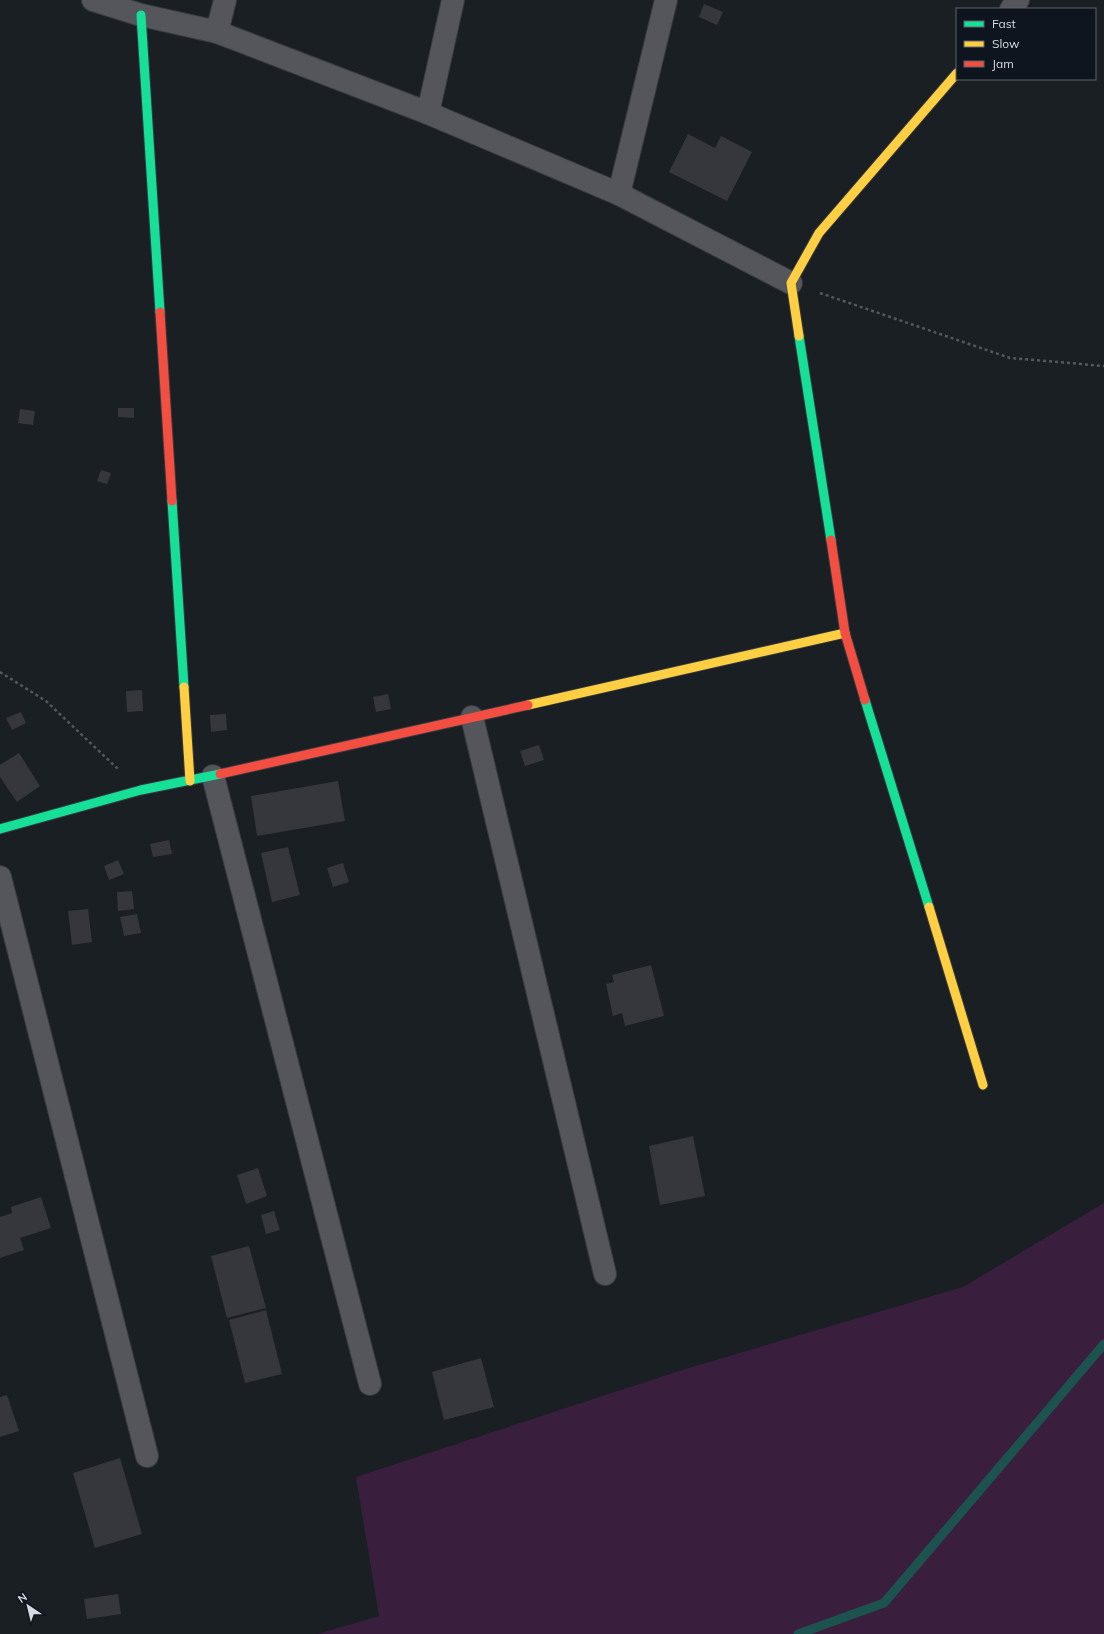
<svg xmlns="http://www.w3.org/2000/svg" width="1104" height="1634" viewBox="0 0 1104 1634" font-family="Mulish,sans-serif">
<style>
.green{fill:#3a1e3e}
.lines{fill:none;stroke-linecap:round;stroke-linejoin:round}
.stream{stroke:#1c534e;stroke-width:9}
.building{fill:#35373c}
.street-casing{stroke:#383b3f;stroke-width:24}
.fast-casing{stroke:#383b3f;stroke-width:11}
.slow-casing{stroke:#383b3f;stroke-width:11}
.jam-casing{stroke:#383b3f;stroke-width:11}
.path{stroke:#55575b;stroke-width:2.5;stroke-dasharray:3 3;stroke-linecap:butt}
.street{stroke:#54565b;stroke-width:22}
.fast{stroke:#16e098;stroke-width:9}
.slow{stroke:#ffcf43;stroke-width:9}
.jam{stroke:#f24e42;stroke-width:9}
</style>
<rect width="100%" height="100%" fill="#1a1f24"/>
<!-- green -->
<path class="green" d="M 1104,1203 L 1104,1634 L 318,1634 L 379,1616 L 356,1477 L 682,1370 L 963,1287 Z"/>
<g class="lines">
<!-- stream -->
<path class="stream" d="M 798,1634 L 884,1603 L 1104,1344"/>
</g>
<!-- building -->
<g class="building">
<path d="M 704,4 L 723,12 L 717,25 L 699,17 Z"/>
<path d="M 688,134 L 715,148 L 721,136 L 752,152 L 727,201 L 669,172 Z"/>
<path d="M 118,408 L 134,408 L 134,418 L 118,417 Z"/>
<path d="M 20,409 L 35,411 L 33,425 L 18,423 Z"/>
<path d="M 101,470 L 111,473 L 107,484 L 97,481 Z"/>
<path d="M 142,690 L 143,711 L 127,712 L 126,691 Z"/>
<path d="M 388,694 L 391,709 L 376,712 L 373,697 Z"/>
<path d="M 21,712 L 26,723 L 12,730 L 6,718 Z"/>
<path d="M 226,714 L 227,730 L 211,732 L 210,715 Z"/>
<path d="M 539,745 L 544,760 L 525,766 L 520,751 Z"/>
<path d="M 19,753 L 40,786 L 17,802 L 0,777 L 0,765 Z"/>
<path d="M 338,781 L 345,821 L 257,836 L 251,796 Z"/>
<path d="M 169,840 L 172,854 L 153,857 L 150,844 Z"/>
<path d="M 288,847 L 300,895 L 272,902 L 261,853 Z"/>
<path d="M 118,860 L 124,874 L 109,880 L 104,866 Z"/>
<path d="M 343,863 L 349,882 L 333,887 L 327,868 Z"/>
<path d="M 132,891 L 134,909 L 118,911 L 117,892 Z"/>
<path d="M 88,909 L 92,942 L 72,945 L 68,911 Z"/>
<path d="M 137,914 L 141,933 L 124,936 L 120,917 Z"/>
<path d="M 651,965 L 664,1016 L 625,1026 L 622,1013 L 613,1016 L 606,984 L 614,982 L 612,975 Z"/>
<path d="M 693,1136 L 705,1196 L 660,1205 L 649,1146 Z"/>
<path d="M 258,1168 L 267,1196 L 246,1204 L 237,1175 Z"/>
<path d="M 41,1197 L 51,1228 L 20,1238 L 24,1250 L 0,1258 L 0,1217 L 12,1213 L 11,1207 Z"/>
<path d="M 274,1211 L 280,1230 L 266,1234 L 261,1215 Z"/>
<path d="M 249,1246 L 266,1308 L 227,1318 L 211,1256 Z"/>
<path d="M 266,1310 L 282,1374 L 245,1383 L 229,1320 Z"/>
<path d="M 481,1358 L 494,1407 L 444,1420 L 432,1372 Z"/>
<path d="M 7,1395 L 19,1431 L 0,1437 L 0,1397 Z"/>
<path d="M 120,1458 L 142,1534 L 95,1548 L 73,1473 Z"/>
<path d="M 118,1594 L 121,1614 L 87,1619 L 84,1599 Z"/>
</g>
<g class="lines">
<defs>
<g id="street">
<path d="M 93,0 L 141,15 L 217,32 L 428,113 L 619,194 L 791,283"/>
<path d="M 1011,9 L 1018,0"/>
<path d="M 217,32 L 225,0"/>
<path d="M 428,113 L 453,0"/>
<path d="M 619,194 L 666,0"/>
<path d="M 472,717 L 605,1274"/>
<path d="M 213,776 L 370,1384"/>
<path d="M 0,877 L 147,1456"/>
</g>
<g id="fast">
<path d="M 141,15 L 160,312"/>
<path d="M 799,336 L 831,540"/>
<path d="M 172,501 L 184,687"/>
<path d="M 865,700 L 929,907"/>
<path d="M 0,829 L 141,790 L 220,774"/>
</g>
<g id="slow">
<path d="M 799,336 L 791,283 L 819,233 L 957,73"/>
<path d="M 184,687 L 190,781"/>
<path d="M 528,705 L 845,633"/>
<path d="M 929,907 L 983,1085"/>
</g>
<g id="jam">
<path d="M 160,312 L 172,501"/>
<path d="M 831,540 L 845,633 L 865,700"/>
<path d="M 220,774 L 528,705"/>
</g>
</defs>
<!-- street casing -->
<use href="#street" class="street-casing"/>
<!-- fast casing -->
<use href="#fast" class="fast-casing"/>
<!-- slow casing -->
<use href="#slow" class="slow-casing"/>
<!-- jam casing -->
<use href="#jam" class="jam-casing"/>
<!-- path -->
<g class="path">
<path d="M 820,293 L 1010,358 L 1104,366"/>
<path d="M 0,672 L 46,701 L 118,769"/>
</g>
<!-- street -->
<use href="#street" class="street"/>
<!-- fast -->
<use href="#fast" class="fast"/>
<!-- slow -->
<use href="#slow" class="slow"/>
<!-- jam -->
<use href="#jam" class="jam"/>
</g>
<!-- legend -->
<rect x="956" y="8" width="140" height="72" fill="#0e151e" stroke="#5e646c"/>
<rect x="964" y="21" width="20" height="6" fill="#16e098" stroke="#5e646c"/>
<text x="992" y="28" font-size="12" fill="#d6dbe1">Fast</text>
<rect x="964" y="41" width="20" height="6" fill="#ffcf43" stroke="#5e646c"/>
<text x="992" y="48" font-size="12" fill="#d6dbe1">Slow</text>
<rect x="964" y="61" width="20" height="6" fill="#f24e42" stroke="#5e646c"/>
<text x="992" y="68" font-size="12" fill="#d6dbe1">Jam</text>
<!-- north arrow -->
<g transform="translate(28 1606) rotate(325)" stroke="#0e151e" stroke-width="3" paint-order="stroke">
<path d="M0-3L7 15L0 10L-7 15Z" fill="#d6dbe1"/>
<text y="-6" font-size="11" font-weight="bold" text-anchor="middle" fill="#d6dbe1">N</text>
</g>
</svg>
